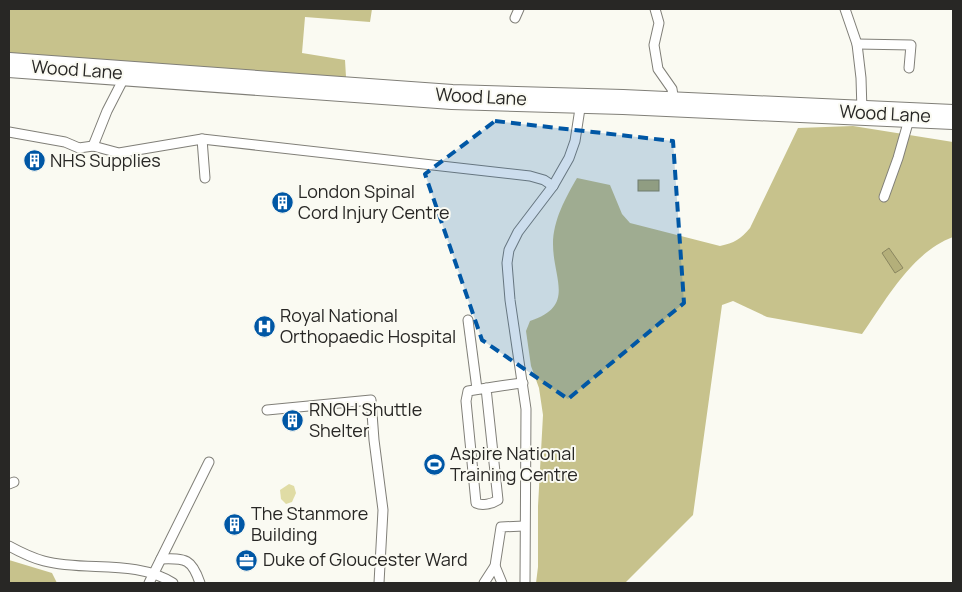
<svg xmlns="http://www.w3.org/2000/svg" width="962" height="592" viewBox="0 0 962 592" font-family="Manrope,sans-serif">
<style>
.green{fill:#e0dca5}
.forest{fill:#c7c28c}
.water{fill:#b4af7a;stroke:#8a8660}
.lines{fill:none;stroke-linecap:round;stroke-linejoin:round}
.lane-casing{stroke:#807f78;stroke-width:11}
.secondary-casing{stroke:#807f78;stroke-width:26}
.lane{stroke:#fff;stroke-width:9}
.secondary{stroke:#fff;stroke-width:24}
.marked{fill:#0057a5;fill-opacity:0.2;stroke:#0057a5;stroke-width:4;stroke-dasharray:10 6;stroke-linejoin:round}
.labels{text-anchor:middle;stroke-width:4;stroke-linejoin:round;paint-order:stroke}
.street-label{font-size:18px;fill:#282725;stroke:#fafaf2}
.poi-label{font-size:18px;fill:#282725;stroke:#fafaf2;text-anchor:start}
</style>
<rect width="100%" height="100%" fill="#fafaf2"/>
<!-- green -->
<path class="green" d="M 289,484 L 294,486 L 296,493 L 292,502 L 286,504 L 281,499 L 280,490 Z"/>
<!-- forest -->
<g class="forest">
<path d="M 9,9 L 372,9 L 370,22 L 305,17 L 302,53 L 345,60 L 346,77 L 9,55 Z"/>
<path d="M 853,126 L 953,142 L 953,237 C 912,252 886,300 862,334 L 767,317 L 733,301 L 722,305 L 693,515 L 625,583 L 536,583 L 538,567 L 538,506 L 543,415 L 539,388 L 531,366 L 526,331 L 530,321 C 576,306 553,279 553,244 C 553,220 566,197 577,178 L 610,185 L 622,214 L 630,223 L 720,246 C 734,243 741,239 750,228 L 798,128 Z"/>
<path d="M 9,560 L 52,573 L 57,583 L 9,583 Z"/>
</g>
<!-- water -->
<g class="water">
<rect x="638" y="180" width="21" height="11"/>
<path d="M 889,248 L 903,268 L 895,273 L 882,253 Z"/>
</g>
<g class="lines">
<defs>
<g id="lane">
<path d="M 655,9 L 659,23 L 654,45 L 658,69 L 672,89 L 674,102"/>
<path d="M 845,9 L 857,44 L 861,78 L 862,111"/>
<path d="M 515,18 L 519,9"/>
<path d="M 857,44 L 911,45 L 909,68"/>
<path d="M 9,132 L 65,142 L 79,148 L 93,146 L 119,153 L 202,139 L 530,176 L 544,180 L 553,186"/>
<path d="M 202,139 L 205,178"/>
<path d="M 93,146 L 107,111 L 125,76"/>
<path d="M 884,197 L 898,158 L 910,116"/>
<path d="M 468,320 L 477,389"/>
<path d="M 486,388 L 498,500 C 492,504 482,506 476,503 L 466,401 L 468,391 C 487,388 505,385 523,383"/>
<path d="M 267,410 L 371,400 L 374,440 L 383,510 L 379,583"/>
<path d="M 9,484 L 14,482"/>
<path d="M 9,546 C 20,552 32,558 44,561 C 86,572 135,559 173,583"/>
<path d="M 161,559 C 186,558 192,559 200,583"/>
<path d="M 495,566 L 502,583"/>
<path d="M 149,583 L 209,462"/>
<path d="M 484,583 L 495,566 L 501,527 L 524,526"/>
<path d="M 525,583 L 526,409 L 510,300 L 507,263 L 509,250 L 518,232 L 553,186 L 569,158 L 575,141 L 581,102"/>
</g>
<path id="secondary" d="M 9,65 L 452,97 L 623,102 L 953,117"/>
</defs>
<!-- lane casing -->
<use href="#lane" class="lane-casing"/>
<!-- secondary casing -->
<use href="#secondary" class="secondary-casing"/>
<!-- lane -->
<use href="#lane" class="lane"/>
<!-- secondary -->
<use href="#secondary" class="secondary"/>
</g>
<!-- marked area -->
<path class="marked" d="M 495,121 L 673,141 L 684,303 L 568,399 L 482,340 L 425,174 Z"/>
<!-- icons -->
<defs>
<symbol id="building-disc" viewBox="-11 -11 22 22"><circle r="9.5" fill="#0057a5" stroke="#fafaf2"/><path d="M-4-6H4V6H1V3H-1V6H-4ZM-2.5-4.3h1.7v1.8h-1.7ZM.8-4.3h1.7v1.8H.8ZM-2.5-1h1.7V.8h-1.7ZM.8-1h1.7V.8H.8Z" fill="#fff"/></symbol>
<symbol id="hospital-disc" viewBox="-11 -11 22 22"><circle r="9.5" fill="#0057a5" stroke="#fafaf2"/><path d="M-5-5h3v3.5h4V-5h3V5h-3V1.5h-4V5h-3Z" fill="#fff"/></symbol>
<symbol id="stadium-disc" viewBox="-11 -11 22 22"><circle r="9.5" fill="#0057a5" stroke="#fafaf2"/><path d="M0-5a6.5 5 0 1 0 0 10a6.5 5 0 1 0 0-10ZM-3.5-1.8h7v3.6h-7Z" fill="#fff"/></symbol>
<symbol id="office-disc" viewBox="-11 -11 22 22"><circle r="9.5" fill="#0057a5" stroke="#fafaf2"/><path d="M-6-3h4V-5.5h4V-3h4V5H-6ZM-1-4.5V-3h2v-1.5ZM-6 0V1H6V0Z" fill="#fff"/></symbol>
</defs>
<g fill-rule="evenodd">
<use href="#building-disc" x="22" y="148" width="25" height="25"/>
<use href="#building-disc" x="270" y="190" width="25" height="25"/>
<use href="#hospital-disc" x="252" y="314" width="25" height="25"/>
<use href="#building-disc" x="280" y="408" width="25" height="25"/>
<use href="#stadium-disc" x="422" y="452" width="25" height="25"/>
<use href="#building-disc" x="222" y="512" width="25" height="25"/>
<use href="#office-disc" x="234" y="548" width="25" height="25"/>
</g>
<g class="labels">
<!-- street labels -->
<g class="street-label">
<text transform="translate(77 70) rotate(4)" y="6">Wood Lane</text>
<text transform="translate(481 97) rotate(3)" y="6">Wood Lane</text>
<text transform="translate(885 114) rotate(3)" y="6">Wood Lane</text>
</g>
<!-- poi labels -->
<g class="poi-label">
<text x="50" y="167">NHS Supplies</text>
<text x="298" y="198">London Spinal<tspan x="298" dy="21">Cord Injury Centre</tspan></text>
<text x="280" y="322">Royal National<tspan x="280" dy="21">Orthopaedic Hospital</tspan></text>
<text x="309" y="416">RNOH Shuttle<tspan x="309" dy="21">Shelter</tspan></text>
<text x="450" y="460">Aspire National<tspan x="450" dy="21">Training Centre</tspan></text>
<text x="251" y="520">The Stanmore<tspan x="251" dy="21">Building</tspan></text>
<text x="263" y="566">Duke of Gloucester Ward</text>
</g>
</g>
<!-- border -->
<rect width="962" height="592" fill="none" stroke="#282725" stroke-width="20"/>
</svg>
